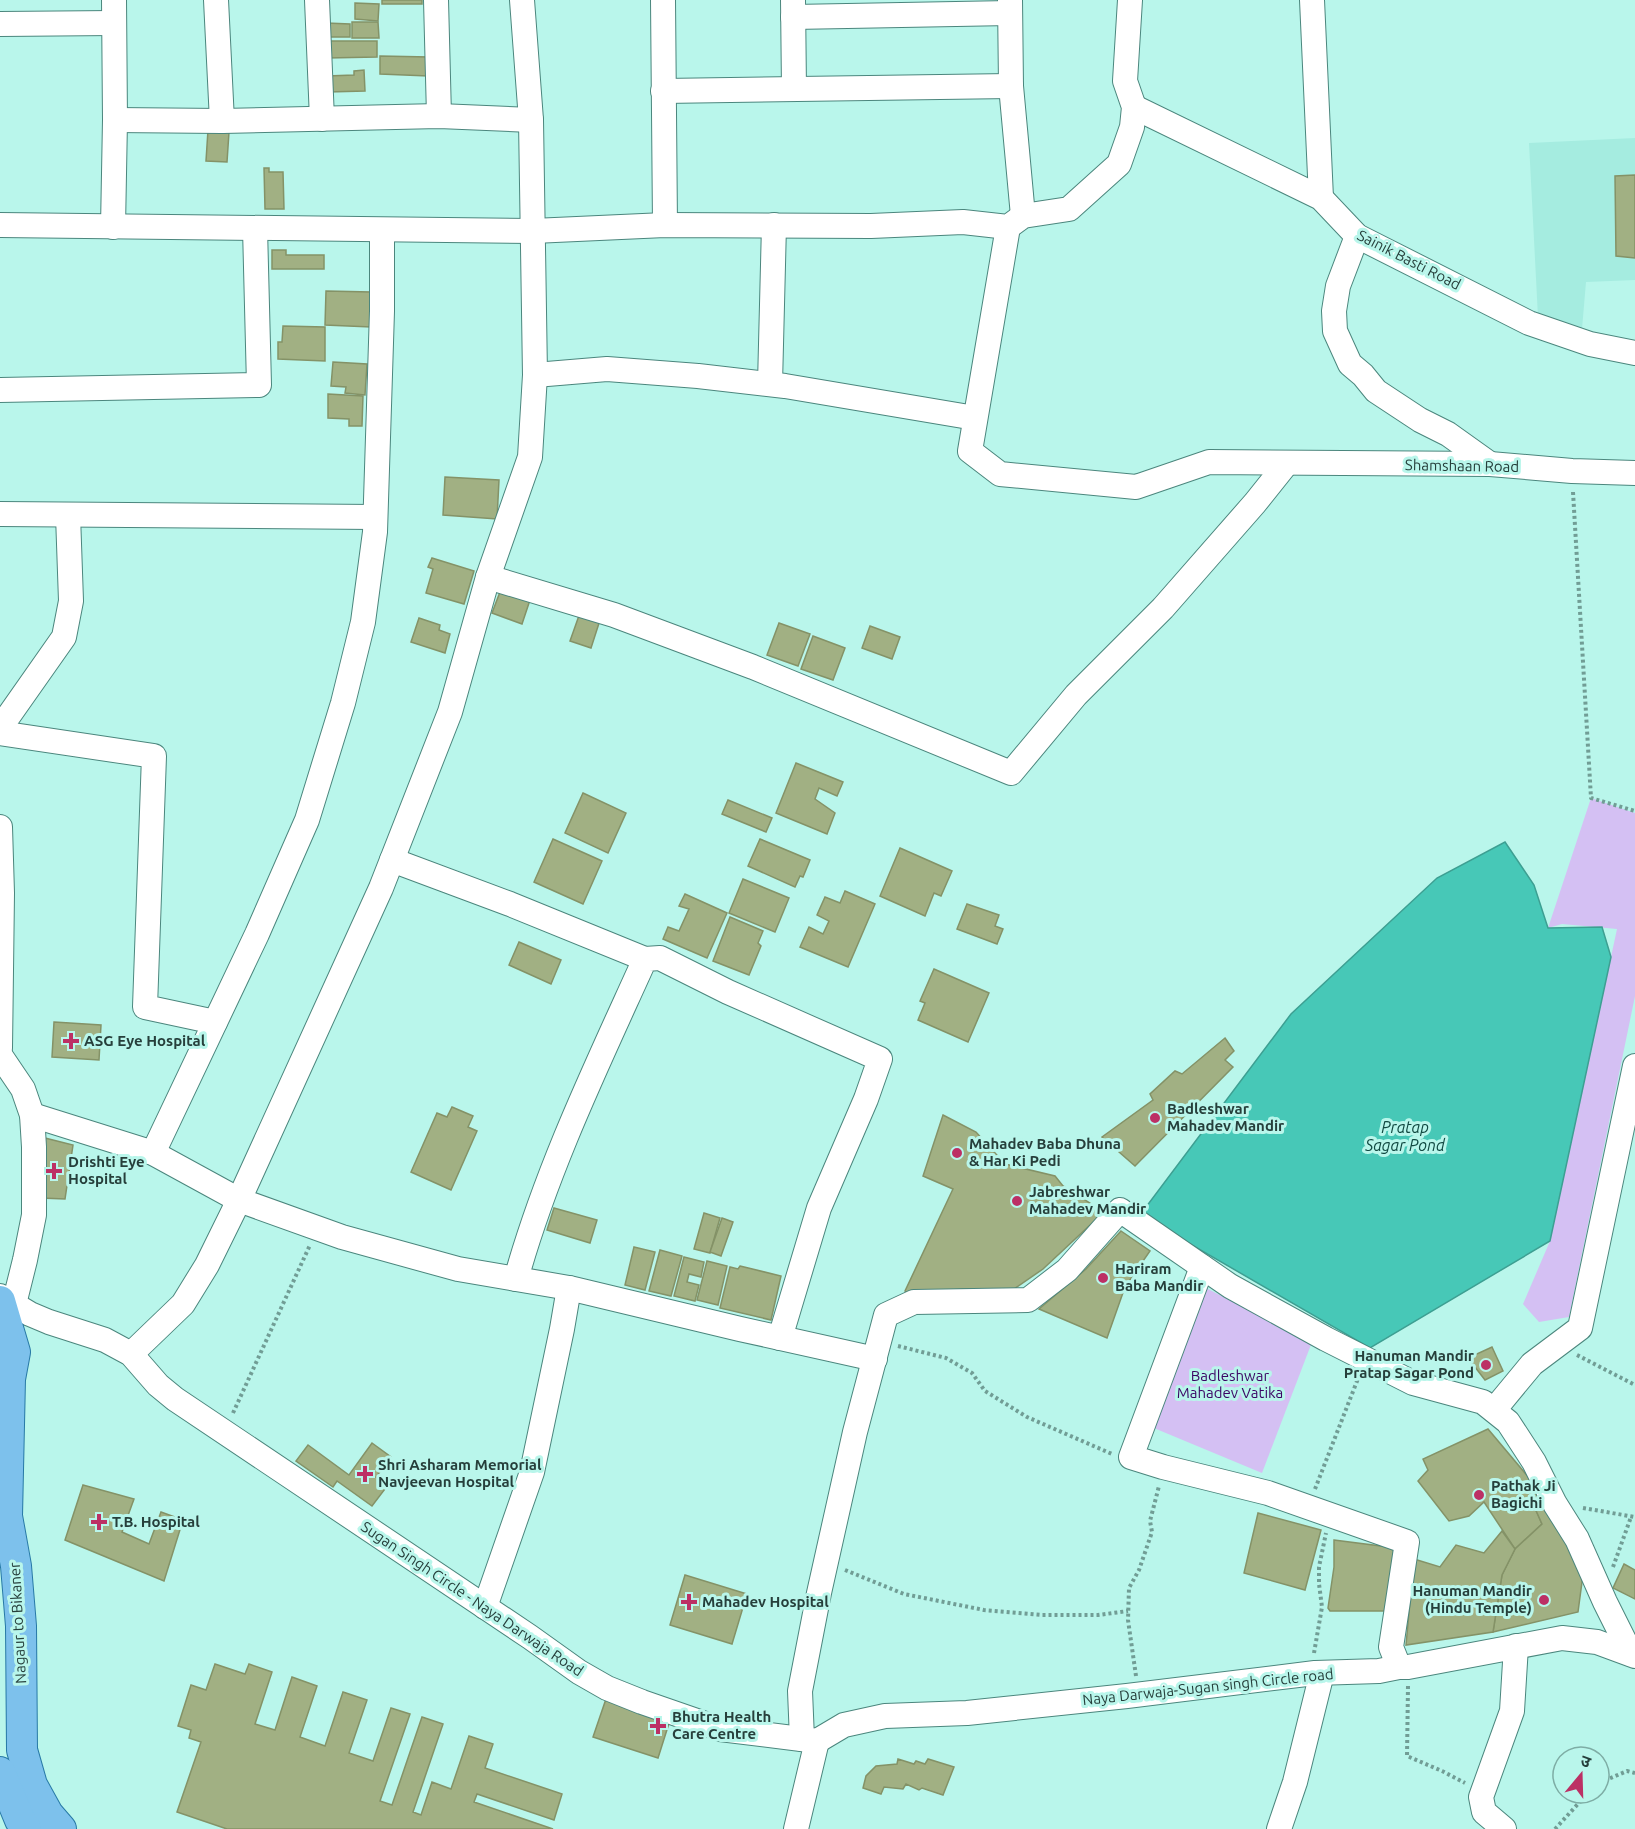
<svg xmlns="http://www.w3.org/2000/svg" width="1635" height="1829" viewBox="0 0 1635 1829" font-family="Ubuntu,'Noto Sans Devanagari',sans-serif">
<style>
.built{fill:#a5ece0}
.green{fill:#d4c0f3}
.water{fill:#47c8b7;stroke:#3d9f92;stroke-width:1.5}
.building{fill:#a1b083;stroke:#849267;stroke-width:1.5}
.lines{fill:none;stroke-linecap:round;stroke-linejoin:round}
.minor-casing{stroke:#4b867d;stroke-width:26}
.major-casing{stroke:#2779a6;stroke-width:32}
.path{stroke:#719d95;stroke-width:4;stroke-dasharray:3 3;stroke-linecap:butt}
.minor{stroke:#fff;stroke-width:24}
.major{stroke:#7dc1ec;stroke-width:30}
.poi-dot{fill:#bc3065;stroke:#b9f6eb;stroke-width:2}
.labels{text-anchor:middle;stroke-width:6;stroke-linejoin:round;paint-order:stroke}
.street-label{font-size:15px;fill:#263f3b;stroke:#b9f6eb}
.poi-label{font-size:15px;font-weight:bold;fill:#263f3b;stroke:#b9f6eb;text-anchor:start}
.park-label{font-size:15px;fill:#3b0564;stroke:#b9f6eb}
.water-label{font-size:16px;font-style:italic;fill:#114942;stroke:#b9f6eb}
</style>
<rect width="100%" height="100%" fill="#b9f6eb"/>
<!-- built -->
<path class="built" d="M 1635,138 L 1635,280 L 1586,282 L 1582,329 L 1538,317 L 1529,143 Z"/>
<!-- green -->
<g class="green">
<path d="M 1591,798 L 1635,813 L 1635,996 L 1569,1317 L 1539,1322 L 1523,1304 L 1550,1241 L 1617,929 L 1562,924 L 1548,928 Z"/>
<path d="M 1202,1286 L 1312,1342 L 1262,1473 L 1149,1426 Z"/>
</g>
<!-- water -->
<path class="water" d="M 1505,842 L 1534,885 L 1548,928 L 1602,927 L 1611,957 L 1550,1241 L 1370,1348 L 1140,1215 L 1291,1014 L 1437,878 Z"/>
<!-- building -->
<g class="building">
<rect x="382" y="0" width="40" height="4"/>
<path d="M 355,3 L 379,4 L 378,21 L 355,19 Z"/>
<path d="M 352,22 L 378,22 L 379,38 L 352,38 Z"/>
<path d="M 326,23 L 350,24 L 350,37 L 325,37 Z"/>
<path d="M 327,41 L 377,41 L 377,57 L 327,58 Z"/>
<path d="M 380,56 L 429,57 L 428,76 L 380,74 Z"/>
<path d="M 364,70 L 365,91 L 328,92 L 327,76 L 354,75 L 354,71 Z"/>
<path d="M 208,130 L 229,132 L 227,162 L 206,161 Z"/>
<path d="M 264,168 L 269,168 L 269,172 L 283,172 L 284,209 L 265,209 Z"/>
<path d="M 1635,175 L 1635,258 L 1616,256 L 1615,176 Z"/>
<path d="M 272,250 L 286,250 L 286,255 L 324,255 L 324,269 L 272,269 Z"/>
<path d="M 326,291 L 371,292 L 371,327 L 325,325 Z"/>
<path d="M 283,326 L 325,327 L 325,361 L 278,359 L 278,342 L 282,342 Z"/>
<path d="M 333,362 L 367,364 L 365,395 L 345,393 L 346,387 L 331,386 Z"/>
<path d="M 328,394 L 363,396 L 362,426 L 349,426 L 349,419 L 328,418 Z"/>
<path d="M 445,477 L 499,480 L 497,519 L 443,515 Z"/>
<path d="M 432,558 L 474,571 L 464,604 L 426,593 L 433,569 L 428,567 Z"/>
<path d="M 503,584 L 532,594 L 522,624 L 492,613 Z"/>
<path d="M 581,610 L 601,617 L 591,648 L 570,641 Z"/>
<path d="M 419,618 L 440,625 L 439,630 L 450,634 L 445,653 L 411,642 Z"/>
<path d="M 779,623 L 810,634 L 798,666 L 767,655 Z"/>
<path d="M 870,626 L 900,637 L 892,659 L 862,648 Z"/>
<path d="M 813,636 L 845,648 L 833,680 L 801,669 Z"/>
<path d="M 796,763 L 843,782 L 837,796 L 819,788 L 815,799 L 835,813 L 827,834 L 776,813 Z"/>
<path d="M 583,793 L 626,813 L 608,853 L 565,833 Z"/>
<path d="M 728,800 L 772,818 L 766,832 L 722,814 Z"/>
<path d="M 553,839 L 602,861 L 583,904 L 534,882 Z"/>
<path d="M 760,839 L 810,860 L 803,877 L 800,876 L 795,887 L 748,866 Z"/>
<path d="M 900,848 L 952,871 L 941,896 L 934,893 L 925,916 L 880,896 Z"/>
<path d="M 743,879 L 789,898 L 775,932 L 729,913 Z"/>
<path d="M 845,891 L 875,904 L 848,967 L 800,947 L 809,927 L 823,934 L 829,921 L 817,915 L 825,897 L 840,903 Z"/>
<path d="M 685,894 L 727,913 L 707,958 L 663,939 L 668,927 L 679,931 L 689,909 L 679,906 Z"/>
<path d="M 967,904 L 999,915 L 995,926 L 1003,929 L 997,944 L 957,929 Z"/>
<path d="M 730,917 L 763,931 L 758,943 L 761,946 L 749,975 L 713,961 Z"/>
<path d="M 519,942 L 561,960 L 551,984 L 509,965 Z"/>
<path d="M 934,969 L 989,993 L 968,1042 L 918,1020 L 925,1003 L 920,1001 Z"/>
<path d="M 54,1022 L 101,1025 L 99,1060 L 52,1057 Z"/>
<path d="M 1225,1038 L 1234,1051 L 1225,1060 L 1233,1067 L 1135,1166 L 1102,1137 L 1153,1100 L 1150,1094 L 1175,1071 L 1182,1074 Z"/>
<path d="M 452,1107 L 473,1116 L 468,1127 L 477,1131 L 451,1190 L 411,1172 L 437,1113 L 447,1117 Z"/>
<path d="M 943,1115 L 976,1132 L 1005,1164 L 1055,1176 L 1063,1186 L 1104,1212 L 1043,1269 L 1014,1289 L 963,1289 L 909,1294 L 905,1291 L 953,1189 L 923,1176 Z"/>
<path d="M 45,1138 L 73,1145 L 65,1199 L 41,1198 Z"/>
<path d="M 554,1208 L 597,1220 L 590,1243 L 547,1230 Z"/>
<path d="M 704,1213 L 720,1218 L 710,1253 L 694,1249 Z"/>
<path d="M 722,1218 L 733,1222 L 721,1256 L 710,1252 Z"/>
<path d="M 1121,1231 L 1150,1251 L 1125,1287 L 1107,1338 L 1039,1309 L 1086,1269 Z"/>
<path d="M 634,1247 L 655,1252 L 645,1290 L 625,1285 Z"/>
<path d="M 660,1250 L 682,1256 L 671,1296 L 649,1291 Z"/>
<path d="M 684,1257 L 704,1262 L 701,1277 L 689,1274 L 687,1282 L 699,1285 L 695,1301 L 674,1296 Z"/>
<path d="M 707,1261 L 727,1266 L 718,1305 L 697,1300 Z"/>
<path d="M 740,1266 L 781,1276 L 771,1320 L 720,1308 L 730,1267 L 738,1269 Z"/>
<path d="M 1492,1347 L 1503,1371 L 1485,1380 L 1468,1358 Z"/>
<path d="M 1488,1429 L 1535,1485 L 1526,1488 L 1542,1524 L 1515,1549 L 1484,1502 L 1469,1516 L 1449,1521 L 1418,1481 L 1428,1470 L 1423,1459 Z"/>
<path d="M 372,1443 L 391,1457 L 376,1477 L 388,1485 L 372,1506 L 337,1481 L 333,1487 L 296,1461 L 308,1445 L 349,1475 Z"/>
<path d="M 83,1485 L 134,1499 L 122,1532 L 149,1544 L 161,1512 L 183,1520 L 164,1581 L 65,1540 Z"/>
<path d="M 1535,1485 L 1584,1567 L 1578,1612 L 1493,1632 L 1502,1575 L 1515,1549 L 1542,1524 L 1526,1488 Z"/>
<path d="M 1258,1513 L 1321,1530 L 1305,1590 L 1244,1573 Z"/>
<path d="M 1502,1531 L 1515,1549 L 1502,1575 L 1493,1632 L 1406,1645 L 1414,1559 L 1440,1567 L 1456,1545 L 1484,1553 Z"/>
<path d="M 1334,1540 L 1396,1548 L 1389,1611 L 1330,1611 L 1328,1608 L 1334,1567 Z"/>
<path d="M 1624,1564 L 1635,1570 L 1635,1599 L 1613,1588 Z"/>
<path d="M 685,1575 L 747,1594 L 732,1644 L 670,1625 Z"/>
<path d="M 215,1664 L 245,1674 L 249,1664 L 272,1672 L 255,1724 L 275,1730 L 292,1677 L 317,1686 L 300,1737 L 325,1746 L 343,1692 L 367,1700 L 349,1753 L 373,1761 L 391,1708 L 410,1714 L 380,1801 L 392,1805 L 422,1717 L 443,1724 L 413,1812 L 421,1815 L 432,1782 L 451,1789 L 469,1736 L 493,1744 L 485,1768 L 562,1794 L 554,1820 L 477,1794 L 474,1802 L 553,1829 L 227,1829 L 177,1812 L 201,1742 L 189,1738 L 191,1730 L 178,1726 L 191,1685 L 206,1690 Z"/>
<path d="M 607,1696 L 671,1717 L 658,1758 L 593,1737 Z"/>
<path d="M 898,1759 L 914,1764 L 916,1761 L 925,1764 L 928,1759 L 954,1767 L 943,1795 L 922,1788 L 919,1790 L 906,1784 L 903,1789 L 884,1787 L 881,1794 L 863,1788 L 866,1776 L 876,1766 L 897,1764 Z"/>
</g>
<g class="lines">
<defs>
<g id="minor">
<path d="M 216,0 L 222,121"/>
<path d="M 317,0 L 322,119"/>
<path d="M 436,0 L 439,116"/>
<path d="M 663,0 L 665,225"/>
<path d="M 793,0 L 794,89"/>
<path d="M 1010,0 L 1011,86 L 1023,216"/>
<path d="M 1312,0 L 1321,198"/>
<path d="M 793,17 L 1010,13"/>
<path d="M 0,24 L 114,23"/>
<path d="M 663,91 L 1011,86"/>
<path d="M 1134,107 L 1321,198 L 1357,236 L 1529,323 L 1590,344 L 1635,353"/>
<path d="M 115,120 L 222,121 L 439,116 L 531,120"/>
<path d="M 0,225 L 533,231 L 665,225 L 871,226 L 963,222 L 1008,227 L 1023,216 L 1069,209 L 1119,164 L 1132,127 L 1134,107 L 1125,81 L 1130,0"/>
<path d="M 113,227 L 115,120 L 114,0"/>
<path d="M 1008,227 L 970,451 L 1000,474 L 1136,487 L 1209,462 L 1490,464 L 1572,471 L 1635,473"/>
<path d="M 1357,236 L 1338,286 L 1334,311 L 1335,331 L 1350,364 L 1363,375 L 1376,391 L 1420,420 L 1448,434 L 1490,464"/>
<path d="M 535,375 L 607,369 L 698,376 L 785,386 L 975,418"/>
<path d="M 770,384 L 774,225"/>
<path d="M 0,390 L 259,385 L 255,228"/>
<path d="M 0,514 L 375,517"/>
<path d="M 488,577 L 614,615 L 753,667 L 1011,773 L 1076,695 L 1163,608 L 1255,503 L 1287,463"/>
<path d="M 0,728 L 64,637 L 71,601 L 68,515"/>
<path d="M 0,733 L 154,756 L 145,1007 L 215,1022"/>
<path d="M 0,827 L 2,893 L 0,1048"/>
<path d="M 392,860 L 510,904 L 645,959"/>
<path d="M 0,1055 L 23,1089 L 32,1115 L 34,1147 L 34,1215 L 25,1260 L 14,1304"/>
<path d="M 32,1115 L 153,1153 L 239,1200 L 342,1237 L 458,1269 L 569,1288"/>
<path d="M 153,1153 L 257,934 L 307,820 L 343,703 L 363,622 L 375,532 L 382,311 L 382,230"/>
<path d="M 1202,1267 L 1131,1457 L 1163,1467 L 1268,1493 L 1407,1542 L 1391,1647 L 1399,1667"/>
<path d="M 516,1279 C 547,1168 598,1063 645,959 L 660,958 L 728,992 L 880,1059 L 866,1099 L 819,1208 L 780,1338"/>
<path d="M 0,1296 L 30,1314 L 49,1322 L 105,1340 L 131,1354 L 158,1385 L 175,1399 L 530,1637 L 579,1672 L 607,1688 L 642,1702 L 720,1729 L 817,1741"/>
<path d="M 131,1354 L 183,1304 L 207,1265 L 239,1200 L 381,888 L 450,712 L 488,577 L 530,457 L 535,375 L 531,120 L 522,0"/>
<path d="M 1494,1410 L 1532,1364 L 1580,1328 L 1635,1066"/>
<path d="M 485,1607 L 532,1472 L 562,1329 L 569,1288 L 740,1329 L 875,1359"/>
<path d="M 802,1739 L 800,1691 L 819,1593 L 855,1432 L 886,1315 L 914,1302 L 1028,1300 L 1067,1270 L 1120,1210 L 1230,1286 L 1326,1339 L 1413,1383 L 1483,1402 L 1508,1422 L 1534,1462 L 1555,1504 L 1577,1539 L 1605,1602 L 1631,1654"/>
<path d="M 817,1741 L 844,1725 L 885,1716 L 967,1713 L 1127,1696 L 1315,1673 L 1379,1671 L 1399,1667 L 1408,1667 L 1562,1638 L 1597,1642 L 1635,1656"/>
<path d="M 796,1829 L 817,1741"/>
<path d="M 1279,1829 L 1295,1782 L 1322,1673"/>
<path d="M 1504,1829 L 1484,1812 L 1481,1797 L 1512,1711 L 1516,1646"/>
</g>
<g id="major">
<path d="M 0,1301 L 15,1352 L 10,1379 L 7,1516 L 16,1566 L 21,1626 L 22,1750 L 32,1785 L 48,1814 L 61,1829"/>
<path d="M 0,1772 L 20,1820 L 26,1829"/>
</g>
</defs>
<!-- minor casing -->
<use href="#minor" class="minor-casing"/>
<!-- major casing -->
<use href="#major" class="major-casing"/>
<!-- path -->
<g class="path">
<path d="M 1573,492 L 1591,798 L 1635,811"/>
<path d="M 898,1346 L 946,1358 L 972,1373 L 985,1391 L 1027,1417 L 1112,1454"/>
<path d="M 1577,1355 L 1635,1385"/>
<path d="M 233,1413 L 310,1245"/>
<path d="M 1315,1489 L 1359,1376"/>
<path d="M 1583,1508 L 1635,1517"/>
<path d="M 1613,1567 L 1631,1517"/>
<path d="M 845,1570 L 904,1594 L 984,1610 L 1042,1615 L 1098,1615 L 1128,1611"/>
<path d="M 1314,1653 L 1322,1607 L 1319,1584 L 1319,1567 L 1326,1533"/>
<path d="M 1136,1676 L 1128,1620 L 1129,1588 L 1139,1570 L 1152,1532 L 1150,1521 L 1159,1486"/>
<path d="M 1408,1686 L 1407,1756 L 1442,1771 L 1465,1783"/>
<path d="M 1599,1783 L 1627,1771 L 1635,1773"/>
<path d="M 1555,1829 L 1588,1793"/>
</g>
<!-- minor -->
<use href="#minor" class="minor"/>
<!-- major -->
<use href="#major" class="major"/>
</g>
<!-- markers -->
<g class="poi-dot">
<path d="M68 1032h6v6h6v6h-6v6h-6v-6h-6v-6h6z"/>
<circle cx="1155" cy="1118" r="6"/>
<circle cx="957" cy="1153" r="6"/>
<path d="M51 1162h6v6h6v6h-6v6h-6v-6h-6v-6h6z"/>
<circle cx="1017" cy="1201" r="6"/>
<circle cx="1103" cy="1278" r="6"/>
<circle cx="1486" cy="1365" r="6"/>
<path d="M362 1465h6v6h6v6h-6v6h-6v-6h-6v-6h6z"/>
<circle cx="1479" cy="1495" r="6"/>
<path d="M96 1513h6v6h6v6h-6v6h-6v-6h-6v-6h6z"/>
<circle cx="1544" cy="1600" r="6"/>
<path d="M686 1593h6v6h6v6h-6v6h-6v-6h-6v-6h6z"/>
<path d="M655 1717h6v6h6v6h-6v6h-6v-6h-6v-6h6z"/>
</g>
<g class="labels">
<!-- street labels -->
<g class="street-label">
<text transform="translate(1409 260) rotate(27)" y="5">Sainik Basti Road</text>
<text transform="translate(1462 466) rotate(1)" y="5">Shamshaan Road</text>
<text transform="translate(472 1599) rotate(34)" y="5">Sugan Singh Circle - Naya Darwaja Road</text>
<text transform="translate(18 1623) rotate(-93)" y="5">Nagaur to Bikaner</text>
<text transform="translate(1208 1687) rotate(-6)" y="5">Naya Darwaja-Sugan singh Circle road</text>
</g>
<!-- poi labels -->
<g class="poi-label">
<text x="84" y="1046">ASG Eye Hospital</text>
<text x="1167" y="1114">Badleshwar<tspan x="1167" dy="17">Mahadev Mandir</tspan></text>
<text x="969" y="1149">Mahadev Baba Dhuna<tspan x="969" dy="17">&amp; Har Ki Pedi</tspan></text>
<text x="68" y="1167">Drishti Eye<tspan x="68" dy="17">Hospital</tspan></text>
<text x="1029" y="1197">Jabreshwar<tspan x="1029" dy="17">Mahadev Mandir</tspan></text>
<text x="1115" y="1274">Hariram<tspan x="1115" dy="17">Baba Mandir</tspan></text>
<text x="1474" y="1361" text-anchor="end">Hanuman Mandir<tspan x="1474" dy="17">Pratap Sagar Pond</tspan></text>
<text x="378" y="1470">Shri Asharam Memorial<tspan x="378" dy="17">Navjeevan Hospital</tspan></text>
<text x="1491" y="1491">Pathak Ji<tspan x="1491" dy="17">Bagichi</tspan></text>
<text x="112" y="1527">T.B. Hospital</text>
<text x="1532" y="1596" text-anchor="end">Hanuman Mandir<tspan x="1532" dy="17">(Hindu Temple)</tspan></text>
<text x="702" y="1607">Mahadev Hospital</text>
<text x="672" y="1722">Bhutra Health<tspan x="672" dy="17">Care Centre</tspan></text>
</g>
<!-- park labels -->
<g class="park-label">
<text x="1230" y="1381">Badleshwar<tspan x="1230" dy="17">Mahadev Vatika</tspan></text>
</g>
<!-- water labels -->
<g class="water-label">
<text x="1405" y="1133">Pratap<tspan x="1405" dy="18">Sagar Pond</tspan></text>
</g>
</g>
<!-- north arrow -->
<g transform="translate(1581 1775) rotate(19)"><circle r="28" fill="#b9f6eb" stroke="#7eada5" stroke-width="1.5"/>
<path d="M0-4.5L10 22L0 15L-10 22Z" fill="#bc3065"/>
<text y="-9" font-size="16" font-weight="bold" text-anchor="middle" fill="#263f3b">उ</text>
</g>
</svg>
